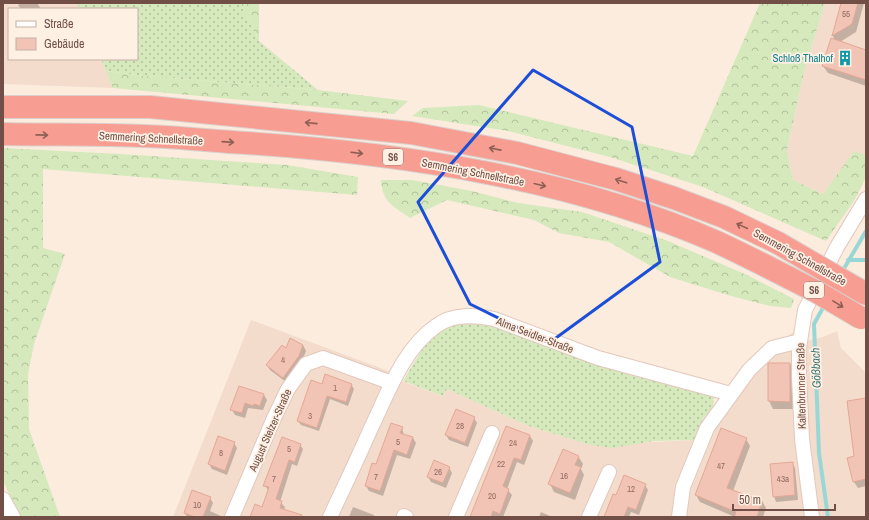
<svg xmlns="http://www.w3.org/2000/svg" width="869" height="520" viewBox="0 0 869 520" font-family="'Archivo Narrow',sans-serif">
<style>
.residential{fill:#f4dccc}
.grass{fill:url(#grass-dots)}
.forest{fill:url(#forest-crowns)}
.shadow{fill:#0003}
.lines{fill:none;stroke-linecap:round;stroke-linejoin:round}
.stream{stroke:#99d7d7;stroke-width:4}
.building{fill:#f2c4b5;stroke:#e5a795}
.street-casing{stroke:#e2c8bd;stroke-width:16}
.highway-casing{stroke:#dad1cf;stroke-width:24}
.street{stroke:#fff;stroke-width:14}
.highway{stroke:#f89d92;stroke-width:22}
.highway-bridge-casing{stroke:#dad1cf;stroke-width:24;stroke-linecap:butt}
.highway-bridge{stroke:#f89d92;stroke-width:22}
.oneway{stroke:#8d5f55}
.marked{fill:none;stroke:#1d4ed8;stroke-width:3;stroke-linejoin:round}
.labels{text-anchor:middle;stroke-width:3.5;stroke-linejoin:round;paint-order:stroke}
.number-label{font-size:9px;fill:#926c62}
.shield{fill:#fff0e4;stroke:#9c7f75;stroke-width:1}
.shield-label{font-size:10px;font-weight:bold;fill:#724f46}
.culture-label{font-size:11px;fill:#0d838f;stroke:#fff0e4;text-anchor:end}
.street-label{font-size:11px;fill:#724f46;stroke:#fff0e4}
.water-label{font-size:12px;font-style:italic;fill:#3a7878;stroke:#fff0e4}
</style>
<defs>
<pattern id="grass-dots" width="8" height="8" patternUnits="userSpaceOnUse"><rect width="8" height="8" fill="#d5e9bd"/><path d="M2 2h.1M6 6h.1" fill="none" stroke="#b1bf9b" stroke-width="1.8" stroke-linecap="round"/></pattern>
<pattern id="forest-crowns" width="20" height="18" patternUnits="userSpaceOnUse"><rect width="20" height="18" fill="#d5e9bd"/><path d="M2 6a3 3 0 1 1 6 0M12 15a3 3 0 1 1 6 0" fill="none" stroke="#b1bf9b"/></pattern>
</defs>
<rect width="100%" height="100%" fill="#fcecdd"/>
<!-- residential -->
<g class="residential">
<path d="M 3,3 L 77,3 L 80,9 L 9,9 L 9,59 L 101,59 L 113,88 L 3,84 Z"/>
<path d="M 825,3 L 866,3 L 866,155 L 854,152 L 823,194 L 793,180 L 787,150 L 804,72 Z"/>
<path d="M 251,320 L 391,372 L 401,381 L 443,396 L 447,389 L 529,426 L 590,445 L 695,440 L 704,417 L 783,339 L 792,333 L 806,332 L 806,341 L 823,337 L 837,331 L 841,348 L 866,373 L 866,517 L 173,517 Z"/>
</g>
<!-- grass -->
<g class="grass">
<path d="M 77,3 L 240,3 L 259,41 L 318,90 L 145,76 L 106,71 L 101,59 L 137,59 L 137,9 L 80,9 Z"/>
<path d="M 468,322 L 508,330 L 572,356 L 630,375 L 688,388 L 714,395 L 713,408 L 704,417 L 695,440 L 654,441 L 613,448 L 590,445 L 529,426 L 447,389 L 443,396 L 403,381 L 423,348 L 447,326 Z"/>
</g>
<!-- forest -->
<g class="forest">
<path d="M 240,3 L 259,3 L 259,41 Z"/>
<path d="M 760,3 L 825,3 L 804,72 L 787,150 L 793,180 L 823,194 L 854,151 L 866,155 L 866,177 L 854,201 L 826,241 L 703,187 L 610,157 L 508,131 L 412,116 L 423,108 L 479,105 L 693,156 Z"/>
<path d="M 106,71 L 145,76 L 318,90 L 408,101 L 394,114 L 113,88 Z"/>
<path d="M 3,148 L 120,154 L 287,165 L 358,177 L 357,195 L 43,169 L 43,248 L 65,254 L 34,344 L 28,374 L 29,429 L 60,517 L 21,517 L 3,481 Z"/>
<path d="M 381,180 L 412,180 L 472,191 L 518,203 L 582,212 L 668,241 L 747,275 L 794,299 L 791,308 L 770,306 L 731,296 L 670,277 L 609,242 L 559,233 L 534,220 L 447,200 L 410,218 C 393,206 382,202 381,180 Z"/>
</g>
<!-- shadow -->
<g class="shadow">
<path d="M 21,3 L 37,3 L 41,9 L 21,9 L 18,5 Z"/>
<path d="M 842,3 L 864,3 L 856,32 L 840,42 L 866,51 L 866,86 L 828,73 L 823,66 L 835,41 L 833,36 Z"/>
<path d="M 303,345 L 306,351 L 302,361 L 286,382 L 270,370 L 267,365 L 286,349 Z"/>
<path d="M 769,364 L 790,364 L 794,372 L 794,409 L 773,409 L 769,401 Z"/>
<path d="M 351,384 L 354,389 L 348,406 L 330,399 L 319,431 L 301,425 L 298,421 L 322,385 Z"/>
<path d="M 239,387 L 264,395 L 267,400 L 263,410 L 248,408 L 245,418 L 235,415 L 232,410 Z"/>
<path d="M 866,399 L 866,486 L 858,488 L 854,482 L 855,456 Z"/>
<path d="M 474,418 L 477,423 L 468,447 L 449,440 L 446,435 Z"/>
<path d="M 507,427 L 530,436 L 533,441 L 524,465 L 517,462 L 507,489 L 512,495 L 503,517 L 472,517 Z"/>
<path d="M 402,428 L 404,435 L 413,438 L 416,443 L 410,459 L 397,455 L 383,496 L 369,491 L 366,486 Z"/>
<path d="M 746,439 L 750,446 L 733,491 L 762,501 L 766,508 L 763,517 L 735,517 L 700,502 L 696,495 Z"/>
<path d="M 234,443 L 237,448 L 227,475 L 212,469 L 209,464 Z"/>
<path d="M 300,445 L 303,449 L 297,466 L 292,464 L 280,502 L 285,507 L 284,510 L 288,517 L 252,517 L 262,508 L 269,491 L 265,486 Z"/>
<path d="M 578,456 L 583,464 L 581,469 L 584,475 L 575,500 L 554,492 L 550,484 Z"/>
<path d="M 792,463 L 795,468 L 798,500 L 776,502 L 774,496 Z"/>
<path d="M 449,468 L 452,473 L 446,488 L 431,482 L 428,477 Z"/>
<path d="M 645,485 L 648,490 L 639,515 L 631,512 L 629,517 L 605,517 L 617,496 Z"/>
<path d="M 210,498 L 213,503 L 210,511 L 223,517 L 187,517 L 185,513 Z"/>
<path d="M 353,507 L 374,515 L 375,517 L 349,517 Z"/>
<path d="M 541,512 L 550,516 L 551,517 L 539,517 Z"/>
</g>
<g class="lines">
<!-- stream -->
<g class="stream">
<path d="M 848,260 L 866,260"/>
<path d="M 842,272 L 866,231"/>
<path d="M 825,304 L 814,324 L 819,453 L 828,517"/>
</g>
</g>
<!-- building -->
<g class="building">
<path d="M 841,3 L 858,3 L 852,24 L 832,36 Z"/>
<path d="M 831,38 L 866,50 L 866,80 L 822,66 Z"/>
<path d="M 290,338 L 303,345 L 299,356 L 283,378 L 266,365 L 282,345 L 286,348 Z"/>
<path d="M 768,363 L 790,363 L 790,402 L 768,401 Z"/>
<path d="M 325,374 L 352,384 L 346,402 L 327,396 L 317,428 L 297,421 L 311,380 L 322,384 Z"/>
<path d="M 239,386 L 264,394 L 260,406 L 254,404 L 253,406 L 245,403 L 242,413 L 230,410 Z"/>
<path d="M 866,398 L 866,479 L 853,482 L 847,458 L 854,456 L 847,401 Z"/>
<path d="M 456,409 L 475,417 L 465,443 L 445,435 Z"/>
<path d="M 391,423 L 403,427 L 400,433 L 413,437 L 407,455 L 394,450 L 380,491 L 365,486 L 372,463 L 376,464 Z"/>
<path d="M 506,426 L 530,435 L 521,460 L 514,458 L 503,486 L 509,489 L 500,514 L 493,511 L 491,517 L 470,517 Z"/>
<path d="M 721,428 L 747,438 L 727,488 L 762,501 L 757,517 L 734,517 L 736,512 L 695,495 Z"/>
<path d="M 218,436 L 235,442 L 225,471 L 208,464 Z"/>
<path d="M 282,437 L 301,444 L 295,462 L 289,460 L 276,499 L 282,501 L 280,508 L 302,515 L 301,517 L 250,517 L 255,504 L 262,507 L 269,487 L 263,486 Z"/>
<path d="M 563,449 L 579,456 L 575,465 L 581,467 L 570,493 L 548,484 Z"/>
<path d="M 434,460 L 450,467 L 443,483 L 427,477 Z"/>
<path d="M 793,462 L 795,495 L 773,497 L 770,464 Z"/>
<path d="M 624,475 L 646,484 L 636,510 L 628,507 L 624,517 L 604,517 L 613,494 L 616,495 Z"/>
<path d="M 192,490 L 211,497 L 203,517 L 195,517 L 184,513 Z"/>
</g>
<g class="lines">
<defs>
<g id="street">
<path d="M 3,499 L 13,517"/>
<path d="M 404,516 L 406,517"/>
<path d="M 232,517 L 274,418 L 288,389 L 306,364 L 323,358 L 392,383"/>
<path d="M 330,517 C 344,487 358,458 371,428 C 388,393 403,349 436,326 C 453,313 475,315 494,319 L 598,358 L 731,394"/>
<path d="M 456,517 L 492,433"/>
<path d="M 589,517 L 609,472"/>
<path d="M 679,517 L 683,487 L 707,428 L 749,370 L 772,348 L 800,341"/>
<path d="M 812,517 L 802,439 L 799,377 L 799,348 L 805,310 L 837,247 L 866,199"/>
</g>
<g id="highway">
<path d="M 3,107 L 150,107 L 411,133 L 517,153 L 616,179 L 674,198 L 724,217 L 778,243"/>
<path d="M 3,134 C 50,135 97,134 144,136 C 178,137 212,141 246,143 C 406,154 569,178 717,242 C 734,250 750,258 766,266"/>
</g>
</defs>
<!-- street casing -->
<use href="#street" class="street-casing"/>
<!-- highway casing -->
<use href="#highway" class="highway-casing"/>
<!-- street -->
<use href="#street" class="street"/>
<!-- highway -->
<use href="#highway" class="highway"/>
<defs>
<g id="highway-bridge">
<path d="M 778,243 L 866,294"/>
<path d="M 766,266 L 817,292 L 861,318"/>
</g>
</defs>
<!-- highway-bridge casing -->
<use href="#highway-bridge" class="highway-bridge-casing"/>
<!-- highway-bridge -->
<use href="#highway-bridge" class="highway-bridge"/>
</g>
<!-- one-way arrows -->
<defs><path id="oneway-shaft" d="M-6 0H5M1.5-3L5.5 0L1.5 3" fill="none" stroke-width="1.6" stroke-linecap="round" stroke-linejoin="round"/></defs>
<g class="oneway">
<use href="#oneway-shaft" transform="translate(311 123) rotate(-174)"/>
<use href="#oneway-shaft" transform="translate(42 135) rotate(1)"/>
<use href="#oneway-shaft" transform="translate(228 142) rotate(4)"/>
<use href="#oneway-shaft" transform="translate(495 149) rotate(-169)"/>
<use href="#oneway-shaft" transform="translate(357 153) rotate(7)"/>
<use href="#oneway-shaft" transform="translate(621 181) rotate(-162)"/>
<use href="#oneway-shaft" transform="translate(540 185) rotate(14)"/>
<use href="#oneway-shaft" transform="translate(742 226) rotate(-155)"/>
<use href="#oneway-shaft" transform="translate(838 304) rotate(31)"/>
</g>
<!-- marked area -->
<path class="marked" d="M 533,70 L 632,127 L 660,262 L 549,343 L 470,304 L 418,202 Z"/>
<!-- icons -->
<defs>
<symbol id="building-bare" viewBox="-9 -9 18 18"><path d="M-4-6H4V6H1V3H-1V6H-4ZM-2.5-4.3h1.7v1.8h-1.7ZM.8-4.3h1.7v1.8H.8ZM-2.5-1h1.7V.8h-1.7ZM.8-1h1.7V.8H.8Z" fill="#0f9aa8" stroke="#fff0e4" stroke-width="2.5" paint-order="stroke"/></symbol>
</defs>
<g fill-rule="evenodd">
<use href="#building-bare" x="834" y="47" width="22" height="22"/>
</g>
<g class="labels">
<!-- number labels -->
<g class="number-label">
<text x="846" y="17">55</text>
<text x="283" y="363">4</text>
<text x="335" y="391">1</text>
<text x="310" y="419">3</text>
<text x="460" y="429">28</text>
<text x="398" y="445">5</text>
<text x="513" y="446">24</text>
<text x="289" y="452">5</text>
<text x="221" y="456">8</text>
<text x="501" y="467">22</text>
<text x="721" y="469">47</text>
<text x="438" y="475">26</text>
<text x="564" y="479">16</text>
<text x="376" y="480">7</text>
<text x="274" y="482">7</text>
<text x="783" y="482">43a</text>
<text x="631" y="492">12</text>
<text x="492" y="499">20</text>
<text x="197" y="508">10</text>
</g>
<!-- shield labels -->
<g class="shield">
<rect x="383" y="149" width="20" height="16" rx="3"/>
<rect x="804" y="282" width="20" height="16" rx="3"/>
</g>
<g class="shield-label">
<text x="393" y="161">S6</text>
<text x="814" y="294">S6</text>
</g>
<!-- culture labels -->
<g class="culture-label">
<text x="833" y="62">Schloß Thalhof</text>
</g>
<!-- street labels -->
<g class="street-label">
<text transform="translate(151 138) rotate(3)" y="4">Semmering Schnellstraße</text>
<text transform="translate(473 172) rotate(11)" y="4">Semmering Schnellstraße</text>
<text transform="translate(800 257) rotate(29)" y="4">Semmering Schnellstraße</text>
<text transform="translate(535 335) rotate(21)" y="4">Alma Seidler-Straße</text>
<text transform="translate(801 386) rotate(-91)" y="4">Kaltenbrunner Straße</text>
<text transform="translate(270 430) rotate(-66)" y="4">August Stelzer-Straße</text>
</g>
<!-- water labels -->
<g class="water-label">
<text transform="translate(816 368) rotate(-92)" y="4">Gößbach</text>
</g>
</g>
<!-- border -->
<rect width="869" height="520" fill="none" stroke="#724f46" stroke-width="8"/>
<!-- legend -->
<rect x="8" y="8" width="130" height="52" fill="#fff0e4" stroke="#c7b0a5"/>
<rect x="16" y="21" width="20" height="6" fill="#ffffff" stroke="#c7b0a5"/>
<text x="44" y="28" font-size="12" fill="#724f46">Straße</text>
<rect x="16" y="38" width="20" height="12" fill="#f2c4b5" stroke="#c7b0a5"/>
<text x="44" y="48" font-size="12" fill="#724f46">Gebäude</text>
<!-- scale -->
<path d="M733 504v6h102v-6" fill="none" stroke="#724f46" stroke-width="2"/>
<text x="739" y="504" font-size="12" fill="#724f46" stroke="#fff0e4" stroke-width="3" paint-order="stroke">50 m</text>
</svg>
